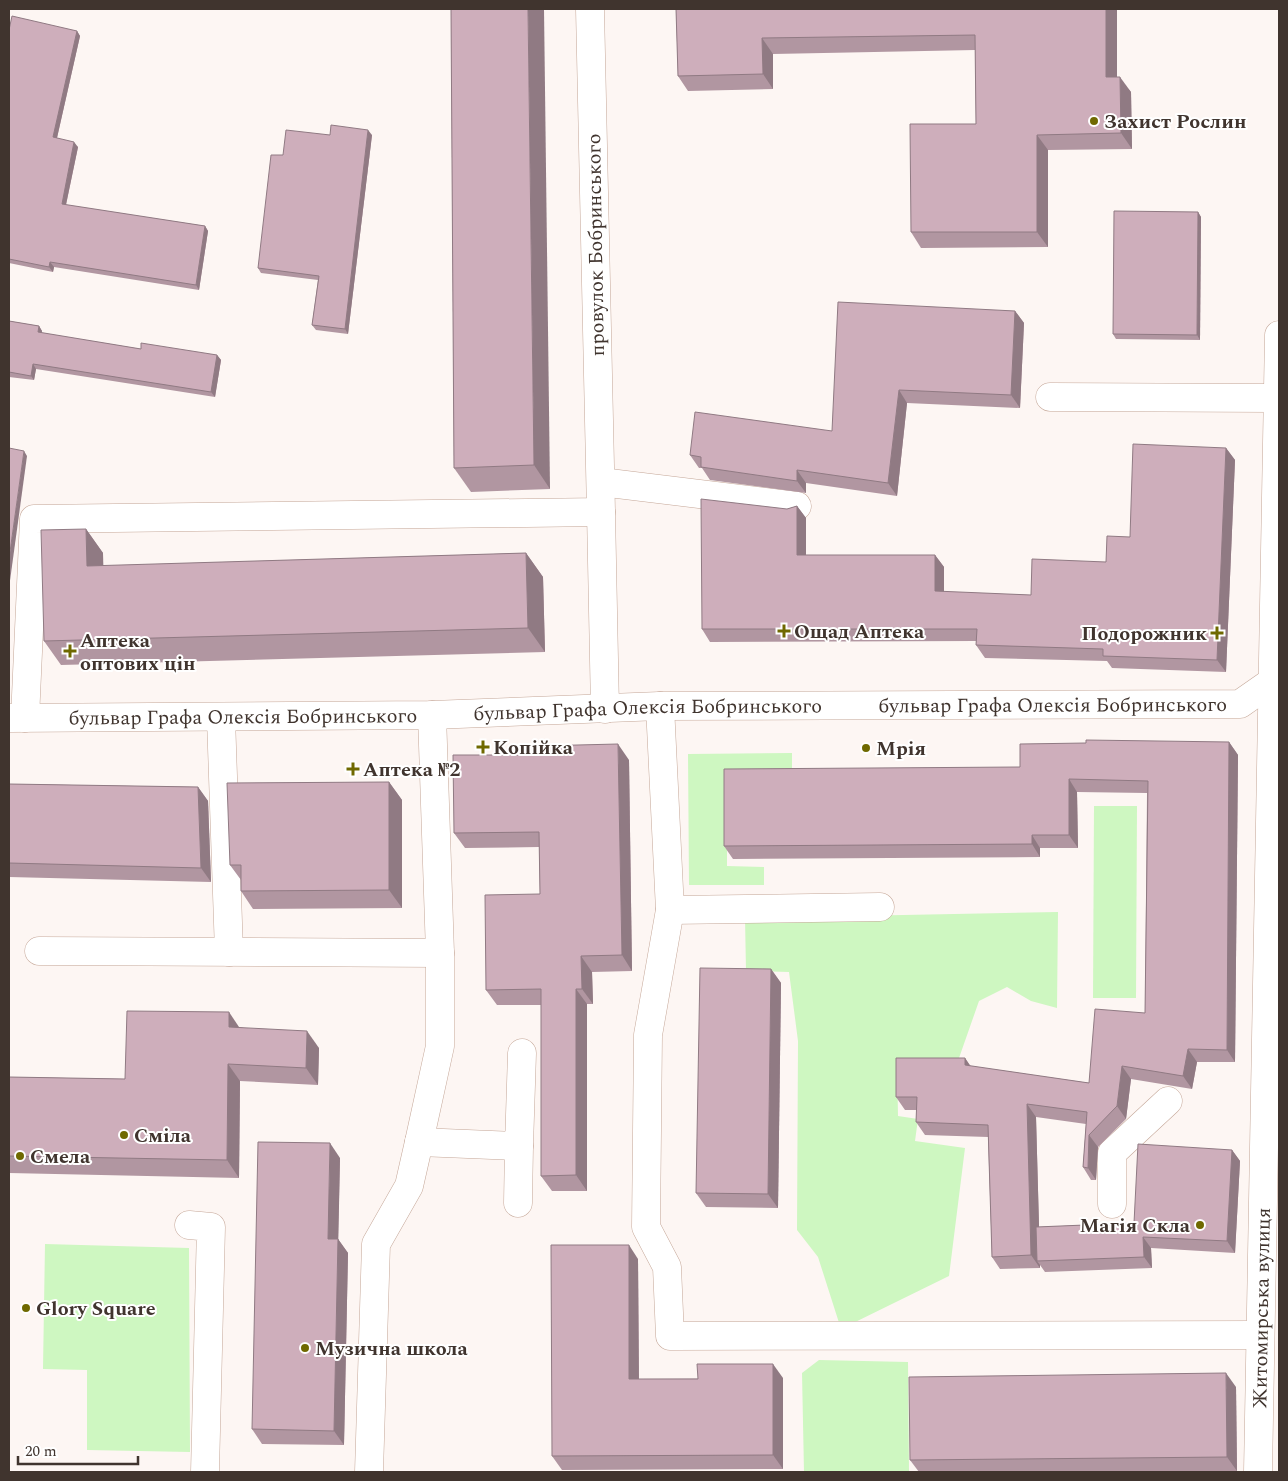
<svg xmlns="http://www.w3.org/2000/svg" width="1288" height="1481" viewBox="0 0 1288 1481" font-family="Spectral,serif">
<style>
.green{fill:#cef7c1}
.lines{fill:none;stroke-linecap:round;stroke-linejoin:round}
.minor-casing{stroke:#c5a798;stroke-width:29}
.minor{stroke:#fff;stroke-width:28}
.wall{fill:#b196a1}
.shaded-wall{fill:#907a83}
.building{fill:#ceaebb;stroke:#907a83}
.poi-dot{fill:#6f6900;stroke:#fff;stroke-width:2}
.labels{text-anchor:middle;stroke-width:4;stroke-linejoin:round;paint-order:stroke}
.poi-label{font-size:20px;font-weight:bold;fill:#40342e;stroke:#fff;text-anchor:start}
.street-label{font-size:20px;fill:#40342e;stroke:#fff}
</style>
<rect width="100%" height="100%" fill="#fdf6f3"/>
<!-- green -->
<g class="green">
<path d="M 792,753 L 792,775 L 727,775 L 727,866 L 764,867 L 764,885 L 689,885 L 688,754 Z"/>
<path d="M 1094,806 L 1137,806 L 1136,998 L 1093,998 Z"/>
<path d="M 1058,912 L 1057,1008 L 1031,1001 L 1007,987 L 979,1001 L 959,1058 L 897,1062 L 898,1116 L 918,1119 L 915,1141 L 965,1148 L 949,1276 L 841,1329 L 818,1257 L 797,1230 L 798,1041 L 789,972 L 746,971 L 745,918 Z"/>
<path d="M 45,1244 L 189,1248 L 190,1452 L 87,1450 L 87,1370 L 43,1369 Z"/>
<path d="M 819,1360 L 908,1362 L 909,1472 L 804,1472 L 802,1373 Z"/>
</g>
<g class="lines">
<defs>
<g id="minor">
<path d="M 1050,397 L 1278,398"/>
<path d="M 601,482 L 797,506"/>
<path d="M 601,512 L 605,709"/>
<path d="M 660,706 L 670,910 L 880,907"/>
<path id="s1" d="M 9,718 L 432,715 L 660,706 L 1240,704 L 1273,681 L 1279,681"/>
<path d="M 25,718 L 34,519 L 601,512 L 590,9"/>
<path d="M 221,718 L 229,952"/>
<path d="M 670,910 L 648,1035 L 646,1227 L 667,1267 L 670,1336 L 1260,1335"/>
<path d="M 39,951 L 440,953 L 432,715"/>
<path d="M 419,1142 L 519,1146 L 522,1053"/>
<path d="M 518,1203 L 519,1146"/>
<path d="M 1112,1204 L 1112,1153 L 1168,1101"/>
<path d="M 189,1225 L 211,1227 L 205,1472"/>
<path d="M 369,1472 L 376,1244 L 409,1186 L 419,1142 L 440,1046 L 440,953"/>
<path id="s2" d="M 1258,1472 L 1279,335"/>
</g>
</defs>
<!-- minor casing -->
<use href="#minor" class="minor-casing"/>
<!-- minor -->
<use href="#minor" class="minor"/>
</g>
<!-- wall -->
<g class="wall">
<path d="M 451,9 L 550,489 L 471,492 L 454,468 Z"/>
<path d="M 676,9 L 1116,9 L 1117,77 L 1131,92 L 1132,149 L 1048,150 L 1048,247 L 921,248 L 911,232 L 976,124 L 975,50 L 773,54 L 773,89 L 688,91 L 678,76 Z"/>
<path d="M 9,30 L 77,31 L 80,36 L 57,138 L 78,147 L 66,205 L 205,226 L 208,231 L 199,290 L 54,267 L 53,272 L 9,263 Z"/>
<path d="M 330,135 L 372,135 L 348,334 L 316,330 L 312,325 L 318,280 L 261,273 L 258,268 L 283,155 Z"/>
<path d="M 1198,212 L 1201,217 L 1200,340 L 1116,339 L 1113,334 Z"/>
<path d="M 1015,311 L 1024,323 L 1020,408 L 907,403 L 897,496 L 806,483 L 806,493 L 710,480 L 702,468 L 699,468 L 690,455 L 832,431 Z"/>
<path d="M 9,321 L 39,326 L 42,331 L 42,333 L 141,349 L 217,355 L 221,360 L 215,397 L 36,369 L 34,380 L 9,377 Z"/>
<path d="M 1226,448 L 1235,460 L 1226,672 L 1112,668 L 1107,661 L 985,658 L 976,645 L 976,641 L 710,642 L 702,629 L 787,509 L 797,506 L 806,518 L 806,555 L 935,555 L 944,567 L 944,592 L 1031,595 L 1106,562 L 1130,537 Z"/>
<path d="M 86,529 L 103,553 L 103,566 L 526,553 L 543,577 L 545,652 L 61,665 L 44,641 Z"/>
<path d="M 1229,742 L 1238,755 L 1235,1062 L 1197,1062 L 1192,1089 L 1131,1079 L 1126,1119 L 1098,1147 L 1096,1180 L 1091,1180 L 1083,1167 L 1086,1124 L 1036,1117 L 1039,1227 L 1134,1223 L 1232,1150 L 1240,1161 L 1235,1253 L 1151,1248 L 1152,1268 L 1045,1272 L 1040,1265 L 1040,1268 L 1000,1269 L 992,1257 L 988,1137 L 925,1135 L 916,1122 L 917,1110 L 905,1110 L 896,1097 L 965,1058 L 970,1066 L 1089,1083 L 1145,1013 L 1147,793 L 1077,792 L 1078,848 L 1040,848 L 1040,857 L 733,859 L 724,846 L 1020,767 Z"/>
<path d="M 629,760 L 632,971 L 592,972 L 593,1004 L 587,1004 L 587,1191 L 552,1191 L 541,1176 L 541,1005 L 497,1005 L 486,990 L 540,894 L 539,847 L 465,848 L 454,833 Z"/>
<path d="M 389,782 L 402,800 L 402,908 L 253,909 L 241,891 L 241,880 L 230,865 Z"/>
<path d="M 9,784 L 198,787 L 208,801 L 211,882 L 9,877 Z"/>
<path d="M 771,969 L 781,983 L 778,1208 L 706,1207 L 696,1193 Z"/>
<path d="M 240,1027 L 319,1048 L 318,1085 L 240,1081 L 239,1178 L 9,1173 L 9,1077 L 125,1079 Z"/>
<path d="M 340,1158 L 338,1239 L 348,1253 L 344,1445 L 262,1444 L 252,1429 Z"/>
<path d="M 638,1259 L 639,1379 L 783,1378 L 783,1469 L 562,1470 L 552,1456 Z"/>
<path d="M 1236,1387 L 1237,1471 L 1141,1472 L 919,1472 L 910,1460 Z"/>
</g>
<!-- shaded-wall -->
<g class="shaded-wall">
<path d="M 528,9 L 544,9 L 550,489 L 534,465 Z"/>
<path d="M 1106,9 L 1117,9 L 1117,92 L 1106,77 Z"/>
<path d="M 77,31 L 80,36 L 56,142 L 53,137 Z"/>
<path d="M 762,38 L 773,54 L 773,89 L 763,74 Z"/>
<path d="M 1120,77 L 1131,92 L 1132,149 L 1121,133 Z"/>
<path d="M 368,130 L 372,135 L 348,334 L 345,329 Z"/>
<path d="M 1037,135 L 1048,150 L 1048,247 L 1037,232 Z"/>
<path d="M 74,142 L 78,147 L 65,209 L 62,204 Z"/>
<path d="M 1198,212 L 1201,217 L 1200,340 L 1197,335 Z"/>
<path d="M 205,226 L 208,231 L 199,290 L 196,285 Z"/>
<path d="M 50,262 L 54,267 L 53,272 L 49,267 Z"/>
<path d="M 1015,311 L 1024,323 L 1020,408 L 1011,395 Z"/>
<path d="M 39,326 L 42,331 L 41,337 L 38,332 Z"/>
<path d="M 217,355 L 221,360 L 215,397 L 211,392 Z"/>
<path d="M 33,364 L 36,369 L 34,380 L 31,376 Z"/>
<path d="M 899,390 L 907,403 L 897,496 L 888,483 Z"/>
<path d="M 1226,448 L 1235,460 L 1226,672 L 1217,660 Z"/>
<path d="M 24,451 L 27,456 L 9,588 L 9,559 Z"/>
<path d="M 797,470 L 806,483 L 806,493 L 797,481 Z"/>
<path d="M 797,506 L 806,518 L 806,567 L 797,555 Z"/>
<path d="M 86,529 L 103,553 L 104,590 L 87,566 Z"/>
<path d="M 526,553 L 543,577 L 545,652 L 528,628 Z"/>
<path d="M 935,555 L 944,567 L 944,604 L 935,591 Z"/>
<path d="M 1229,742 L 1238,755 L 1235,1062 L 1227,1050 Z"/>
<path d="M 618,744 L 629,760 L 632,971 L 622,955 Z"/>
<path d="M 1069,779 L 1077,792 L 1078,848 L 1069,835 Z"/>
<path d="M 389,782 L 402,800 L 402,908 L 389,890 Z"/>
<path d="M 198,787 L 208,801 L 211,882 L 201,868 Z"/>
<path d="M 1032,835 L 1040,848 L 1040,857 L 1032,844 Z"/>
<path d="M 581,956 L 592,972 L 593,1004 L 582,989 Z"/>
<path d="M 771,969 L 781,983 L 778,1208 L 768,1194 Z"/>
<path d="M 576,989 L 587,1004 L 587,1191 L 576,1175 Z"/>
<path d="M 229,1012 L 241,1030 L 229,1027 Z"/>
<path d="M 307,1031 L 319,1048 L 318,1085 L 306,1068 Z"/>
<path d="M 1188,1049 L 1197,1062 L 1192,1089 L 1183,1076 Z"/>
<path d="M 965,1058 L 974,1071 L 965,1065 Z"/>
<path d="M 228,1064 L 240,1081 L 239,1178 L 227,1160 Z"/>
<path d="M 1122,1066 L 1131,1079 L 1126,1119 L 1117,1106 Z"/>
<path d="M 1027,1104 L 1036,1117 L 1040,1261 L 1037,1261 L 1040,1265 L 1040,1268 L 1031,1255 Z"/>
<path d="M 1089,1135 L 1098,1147 L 1096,1180 L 1088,1168 Z"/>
<path d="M 330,1143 L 340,1158 L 338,1253 L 328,1239 Z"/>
<path d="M 1232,1150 L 1240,1161 L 1235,1253 L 1227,1241 Z"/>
<path d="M 1143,1237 L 1151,1248 L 1152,1268 L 1144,1257 Z"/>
<path d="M 338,1239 L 348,1253 L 344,1445 L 334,1431 Z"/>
<path d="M 629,1245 L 638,1259 L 639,1393 L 629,1379 Z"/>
<path d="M 773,1364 L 783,1378 L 783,1469 L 773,1455 Z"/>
<path d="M 1226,1373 L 1236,1387 L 1237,1471 L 1227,1457 Z"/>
</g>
<!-- building -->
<g class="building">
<path d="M 451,9 L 528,9 L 534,465 L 454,468 Z"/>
<path d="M 676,9 L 1106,9 L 1106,77 L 1120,77 L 1121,133 L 1037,135 L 1037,232 L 911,232 L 910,124 L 976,124 L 975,35 L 762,38 L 763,74 L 678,76 Z"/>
<path d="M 12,16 L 77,31 L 53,137 L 74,142 L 62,204 L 205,226 L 196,285 L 50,262 L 49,267 L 9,259 L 9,30 Z"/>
<path d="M 331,125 L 368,130 L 345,329 L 312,325 L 319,276 L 258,268 L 271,155 L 283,155 L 286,130 L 330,135 Z"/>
<path d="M 1114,211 L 1198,212 L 1197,335 L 1113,334 Z"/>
<path d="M 838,302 L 1015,311 L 1011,395 L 899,390 L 888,483 L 797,470 L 797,481 L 701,467 L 701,457 L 690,455 L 695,412 L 832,431 Z"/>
<path d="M 9,321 L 39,326 L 38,332 L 141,349 L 141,343 L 217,355 L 211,392 L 33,364 L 31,376 L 9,372 Z"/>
<path d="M 1133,444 L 1226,448 L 1217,660 L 1103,656 L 1103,649 L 976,645 L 977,629 L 702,629 L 701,499 L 787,509 L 797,506 L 797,555 L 935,555 L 935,591 L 1031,595 L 1032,559 L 1106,562 L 1107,536 L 1130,537 Z"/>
<path d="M 9,448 L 24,451 L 9,559 Z"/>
<path d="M 86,529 L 87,566 L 526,553 L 528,628 L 44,641 L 41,530 Z"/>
<path d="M 1086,740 L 1229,742 L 1227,1050 L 1188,1049 L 1183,1076 L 1122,1066 L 1117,1106 L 1089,1135 L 1088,1168 L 1083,1167 L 1087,1112 L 1027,1104 L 1031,1255 L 992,1257 L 988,1125 L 916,1122 L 917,1097 L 896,1097 L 896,1058 L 965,1058 L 965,1065 L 1089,1083 L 1095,1009 L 1145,1013 L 1148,781 L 1069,779 L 1069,835 L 1032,835 L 1032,844 L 724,846 L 724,769 L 1020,767 L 1020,744 L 1086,743 Z"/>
<path d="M 618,744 L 622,955 L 581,956 L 582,989 L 576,989 L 576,1175 L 541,1176 L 541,989 L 486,990 L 485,895 L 540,894 L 539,832 L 454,833 L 453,755 L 538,755 L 537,746 Z"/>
<path d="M 389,782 L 389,890 L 241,891 L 241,865 L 230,865 L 227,783 Z"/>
<path d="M 9,784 L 198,787 L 201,868 L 9,863 Z"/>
<path d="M 700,968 L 771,969 L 768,1194 L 696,1193 Z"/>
<path d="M 127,1011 L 229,1012 L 229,1027 L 307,1031 L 306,1068 L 228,1064 L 227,1160 L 9,1156 L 9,1077 L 125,1079 Z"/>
<path d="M 258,1142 L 330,1143 L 328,1239 L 338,1239 L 334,1431 L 252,1429 Z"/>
<path d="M 1138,1144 L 1232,1150 L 1227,1241 L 1143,1237 L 1144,1257 L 1037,1261 L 1036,1227 L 1134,1223 Z"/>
<path d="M 551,1245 L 629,1245 L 629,1379 L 698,1379 L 697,1364 L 773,1364 L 773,1455 L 552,1456 Z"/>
<path d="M 1226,1373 L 1227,1457 L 910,1460 L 909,1377 Z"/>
</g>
<!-- markers -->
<g class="poi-dot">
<circle cx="1094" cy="121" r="5"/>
<path d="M781.5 623.5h5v5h5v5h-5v5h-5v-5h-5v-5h5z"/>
<path d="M1214.5 625.5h5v5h5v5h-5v5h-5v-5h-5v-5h5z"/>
<path d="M67.5 643.5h5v5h5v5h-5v5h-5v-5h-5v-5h5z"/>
<path d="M480.5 739.5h5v5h5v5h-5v5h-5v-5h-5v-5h5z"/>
<circle cx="866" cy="748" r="5"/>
<path d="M350.5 761.5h5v5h5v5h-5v5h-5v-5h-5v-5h5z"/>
<circle cx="124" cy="1135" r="5"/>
<circle cx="20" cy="1156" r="5"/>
<circle cx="1200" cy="1225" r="5"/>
<circle cx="26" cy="1308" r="5"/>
<circle cx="305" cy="1348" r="5"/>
</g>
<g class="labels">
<!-- poi labels -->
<g class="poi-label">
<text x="1104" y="128">Захист Рослин</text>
<text x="794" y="638">Ощад Аптека</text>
<text x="1207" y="640" text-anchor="end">Подорожник</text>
<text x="80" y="647">Аптека<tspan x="80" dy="23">оптових цін</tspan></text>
<text x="493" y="754">Копiйка</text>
<text x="876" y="755">Мрія</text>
<text x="363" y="776">Аптека №2</text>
<text x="134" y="1142">Сміла</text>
<text x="30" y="1163">Смела</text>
<text x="1190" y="1232" text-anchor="end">Магія Скла</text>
<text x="36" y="1315">Glory Square</text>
<text x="315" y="1355">Музична школа</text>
</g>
<!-- street labels -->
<g class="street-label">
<text transform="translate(595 245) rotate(-91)" y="7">провулок Бобринського</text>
<text dy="7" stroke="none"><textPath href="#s1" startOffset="1044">бульвар Графа Олексія Бобринського</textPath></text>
<text dy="7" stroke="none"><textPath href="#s1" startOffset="639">бульвар Графа Олексія Бобринського</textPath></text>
<text dy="7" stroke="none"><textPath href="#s1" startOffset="234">бульвар Графа Олексія Бобринського</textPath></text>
<text dy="7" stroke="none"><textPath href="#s2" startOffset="164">Житомирська вулиця</textPath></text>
</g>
</g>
<!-- border -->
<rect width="1288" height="1481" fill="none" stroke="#40342e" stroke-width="20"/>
<!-- scale -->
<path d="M18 1456v8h120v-8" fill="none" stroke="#40342e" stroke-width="2.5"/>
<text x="25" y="1456" font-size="15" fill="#40342e" stroke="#ffffff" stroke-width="4" paint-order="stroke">20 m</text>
</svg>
